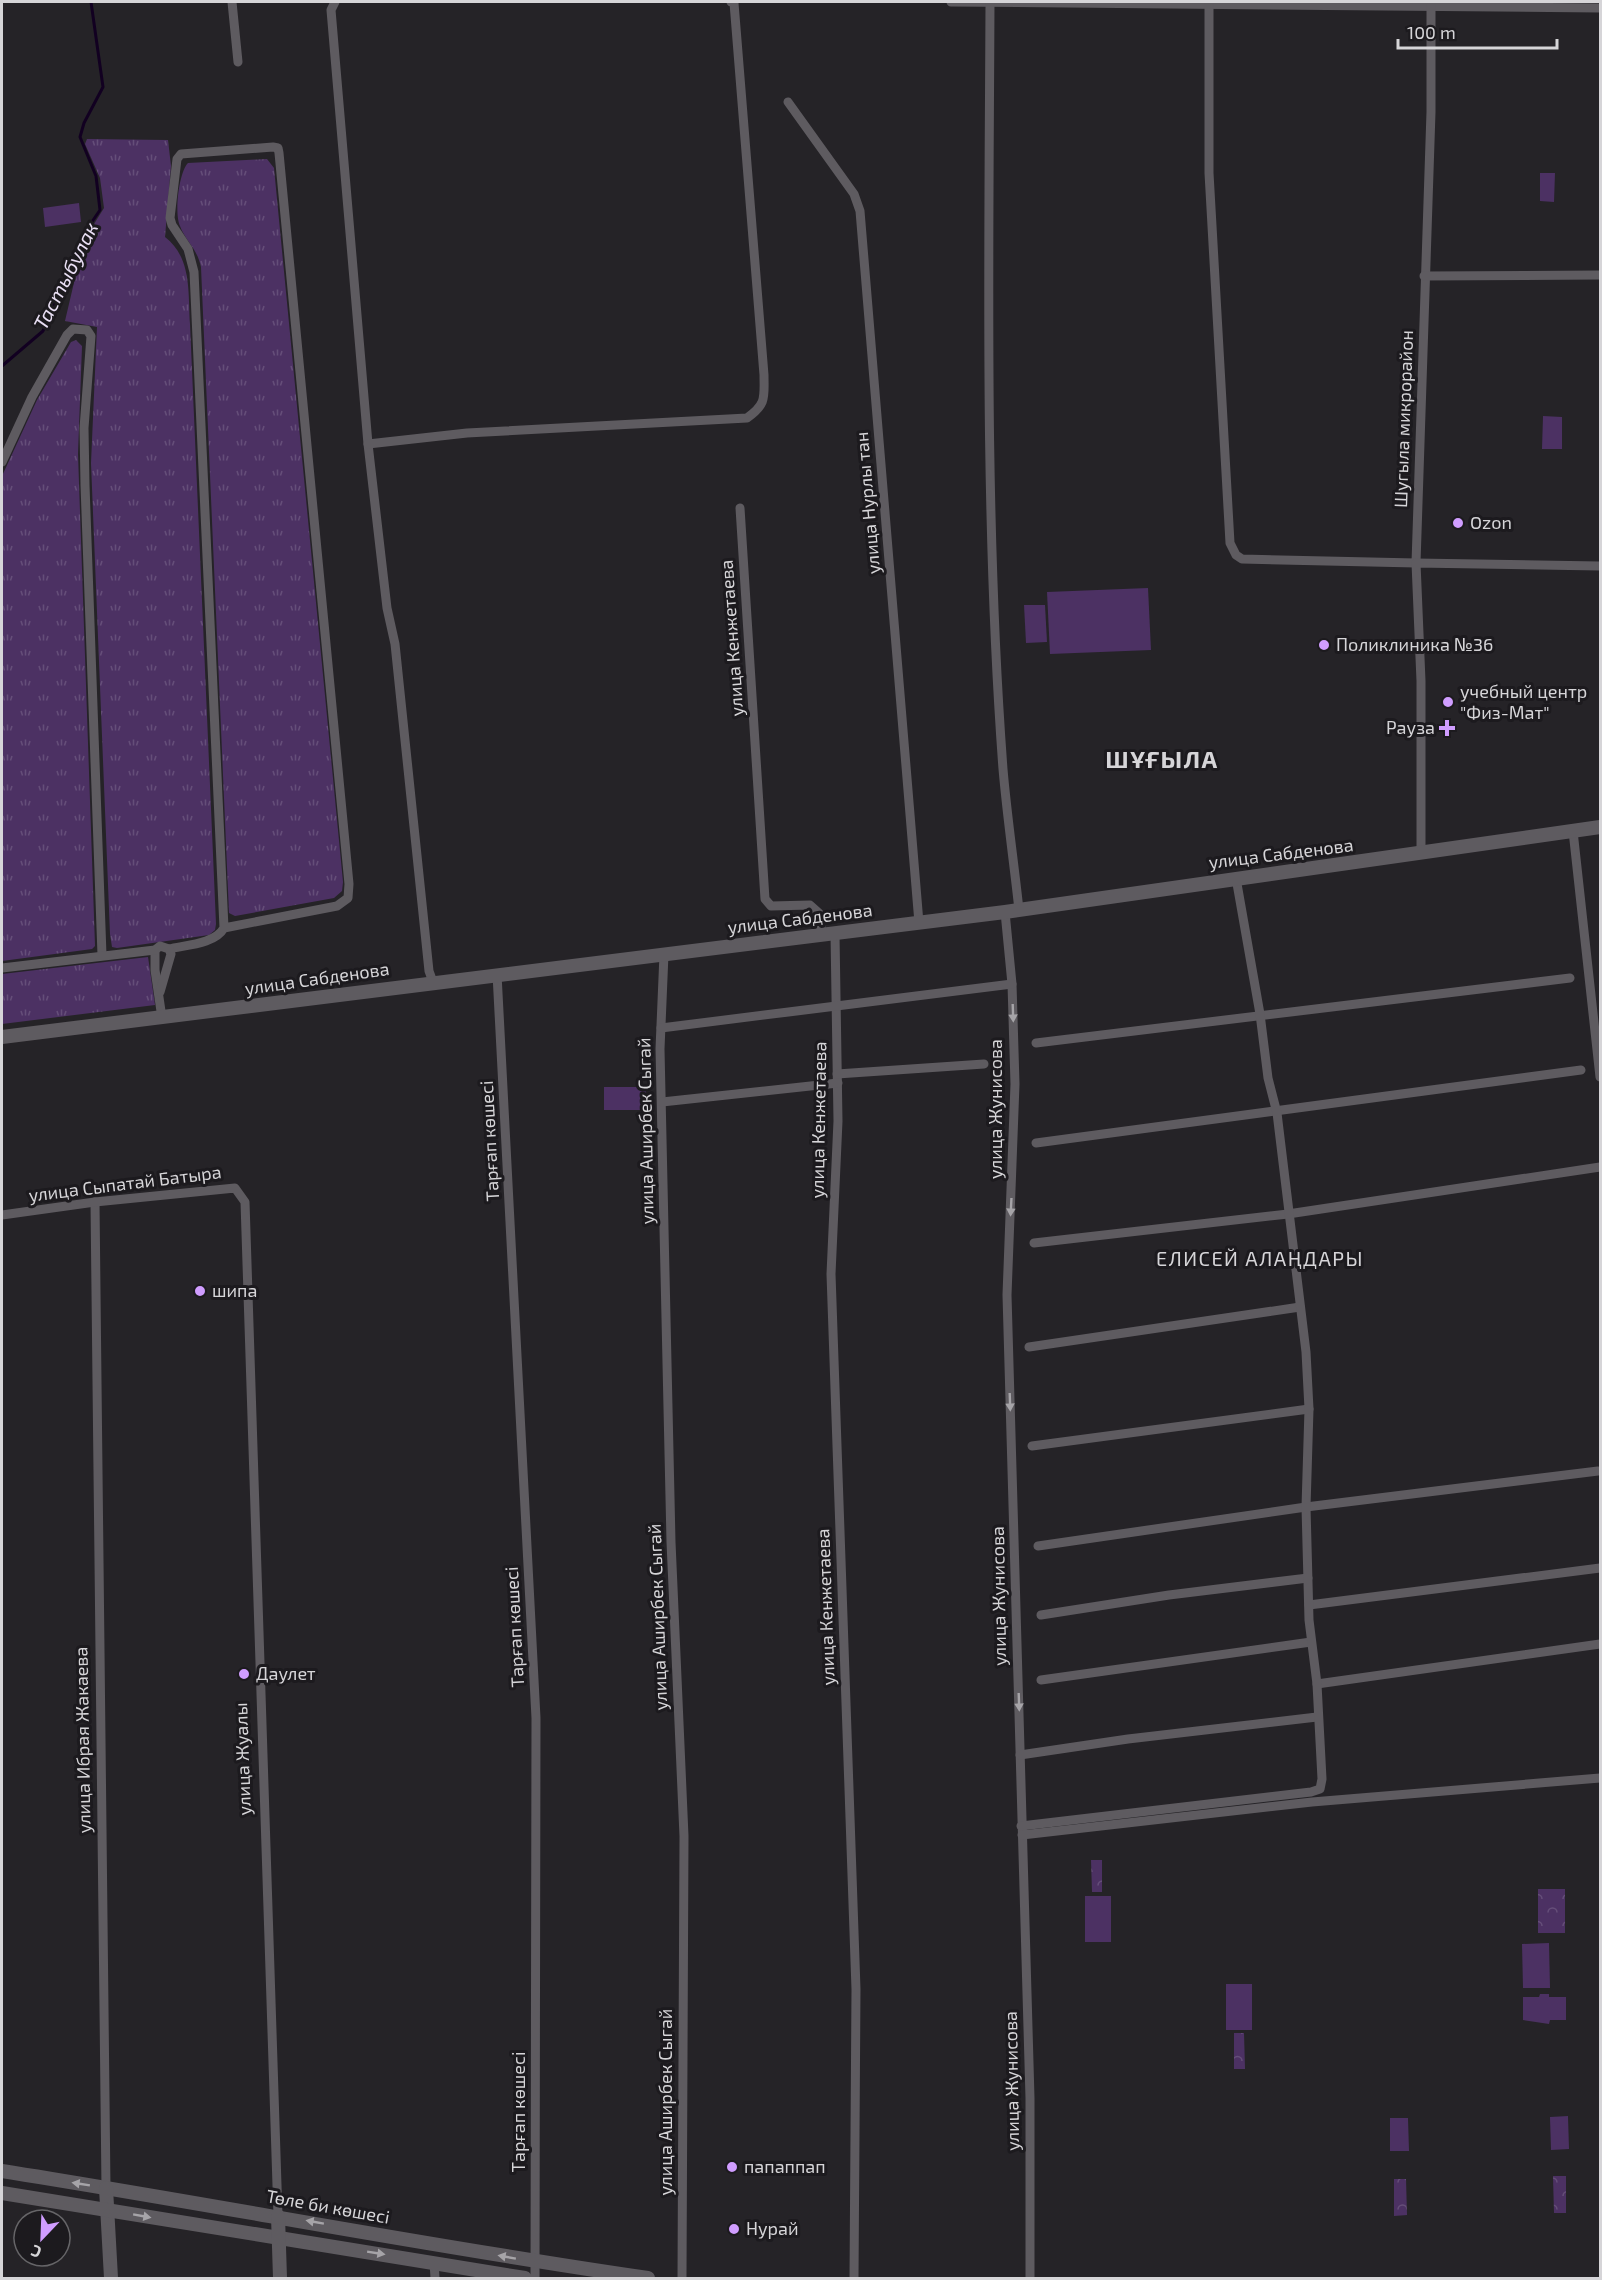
<svg xmlns="http://www.w3.org/2000/svg" width="1602" height="2280" viewBox="0 0 1602 2280" font-family="'Exo 2',sans-serif">
<style>
.grass{fill:url(#grass-tufts)}
.park{fill:url(#park-crowns)}
.pitch{fill:#4c3163}
.lines{fill:none;stroke-linecap:round;stroke-linejoin:round}
.stream{stroke:#120021;stroke-width:3}
.street{stroke:#5e5b60;stroke-width:9}
.secondary{stroke:#5e5b60;stroke-width:14}
.oneway{fill:#a6a4a8}
.poi-dot{fill:#d09dff;stroke:#1c1a1e;stroke-width:2}
.labels{text-anchor:middle;stroke-width:6;stroke-linejoin:round;paint-order:stroke}
.street-label{font-size:18px;fill:#d6d5d8;stroke:#1c1a1e}
.poi-label{font-size:18px;fill:#d6d5d8;stroke:#1c1a1e;text-anchor:start}
.water-label{font-size:20px;font-style:italic;fill:#e9dff4;stroke:#1c1a1e}
.neighbourhood-label{font-size:20px;letter-spacing:1.5px;fill:#d6d5d8;stroke:#1c1a1e}
.district-label{font-size:24px;font-weight:bold;letter-spacing:1.5px;fill:#d6d5d8;stroke:#1c1a1e}
</style>
<defs>
<pattern id="grass-tufts" width="24" height="20" patternUnits="userSpaceOnUse" patternTransform="scale(1.5)"><rect width="24" height="20" fill="#4c3163"/><path d="M3 7l-1-3M5 7V3M7 7l1-3M15 17l-1-3M17 17v-4M19 17l1-3" fill="none" stroke="#654e79"/></pattern>
<pattern id="park-crowns" width="20" height="18" patternUnits="userSpaceOnUse" patternTransform="scale(1.5)"><rect width="20" height="18" fill="#4c3163"/><path d="M2 6a3 3 0 1 1 6 0M12 15a3 3 0 1 1 6 0" fill="none" stroke="#654e79"/></pattern>
</defs>
<rect width="100%" height="100%" fill="#252327"/>
<!-- grass -->
<g class="grass">
<path d="M 87,139 L 168,140 L 171,166 L 165,237 C 192,258 188,292 190,324 L 216,924 L 215,930 L 209,935 L 117,948 L 112,947 L 110,934 L 91,463 L 97,327 L 65,321 L 84,240 L 104,208 L 100,178 L 85,144 Z"/>
<path d="M 267,159 L 274,168 L 343,882 L 342,891 L 334,898 L 235,916 L 229,913 L 201,267 C 197,248 186,242 180,226 C 174,213 179,172 188,163 Z"/>
<path d="M 76,340 L 82,346 L 78,454 L 95,946 L 92,949 L 2,961 L 2,476 L 37,400 L 71,342 Z"/>
<path d="M 148,957 L 155,1005 L 2,1024 L 2,974 Z"/>
</g>
<!-- park -->
<g class="park">
<path d="M 1091,1860 L 1102,1860 L 1102,1892 L 1092,1892 Z"/>
<rect x="1538" y="1889" width="27" height="44"/>
<path d="M 1234,2033 L 1244,2033 L 1245,2069 L 1234,2069 Z"/>
<path d="M 1553,2176 L 1566,2176 L 1566,2213 L 1554,2213 Z"/>
<path d="M 1394,2179 L 1406,2179 L 1407,2215 L 1394,2216 Z"/>
</g>
<!-- pitch -->
<g class="pitch">
<path d="M 1540,173 L 1555,173 L 1554,202 L 1540,201 Z"/>
<path d="M 79,203 L 81,222 L 45,227 L 43,208 Z"/>
<path d="M 1543,416 L 1562,417 L 1562,449 L 1542,449 Z"/>
<path d="M 1148,588 L 1151,650 L 1050,654 L 1047,592 Z"/>
<path d="M 1024,605 L 1045,605 L 1047,642 L 1026,643 Z"/>
<rect x="604" y="1087" width="42" height="23"/>
<rect x="1085" y="1896" width="26" height="46"/>
<path d="M 1549,1943 L 1550,1988 L 1523,1988 L 1522,1944 Z"/>
<rect x="1226" y="1984" width="26" height="46"/>
<path d="M 1540,1994 L 1549,1994 L 1549,1997 L 1566,1997 L 1566,2020 L 1550,2020 L 1549,2024 L 1523,2020 L 1523,1997 L 1539,1997 Z"/>
<path d="M 1568,2116 L 1569,2149 L 1551,2150 L 1550,2117 Z"/>
<path d="M 1390,2118 L 1408,2118 L 1409,2151 L 1390,2151 Z"/>
</g>
<g class="lines">
<!-- stream -->
<path class="stream" d="M 2,366 L 43,331 L 83,235 L 100,210 L 96,176 L 80,137 L 84,123 L 103,87 L 91,2"/>
<!-- street -->
<g class="street">
<path d="M 232,2 L 238,62"/>
<path d="M 335,2 L 331,10 L 368,444 L 387,608 L 395,644 L 429,971 L 433,982"/>
<path d="M 951,2 L 1600,8"/>
<path d="M 990,2 C 989,258 984,515 1003,769 C 1007,816 1014,863 1019,910"/>
<path d="M 1209,2 L 1209,173 L 1230,543 L 1236,555 L 1242,559 L 1416,563 L 1431,112 L 1431,6"/>
<path d="M 788,102 L 854,194 L 860,211 L 919,923"/>
<path d="M 1424,276 L 1600,275"/>
<path d="M 368,444 L 467,433 L 747,418 C 767,404 764,397 764,375 L 734,3 L 731,2"/>
<path d="M 2,462 L 32,397 L 67,335 L 73,329 L 87,330 L 91,336 L 84,428 L 85,485 L 102,955"/>
<path d="M 740,508 L 765,899 L 771,906 L 810,905 L 819,913 L 822,935"/>
<path d="M 1573,831 L 1600,1077"/>
<path d="M 1421,854 L 1421,681 L 1416,563 L 1600,566"/>
<path d="M 1005,912 L 1012,984 L 1015,1084 L 1007,1295 L 1030,2098 L 1030,2278"/>
<path d="M 835,934 L 838,1121 L 831,1274 L 856,1989 L 854,2278"/>
<path d="M 169,949 C 186,945 215,944 224,928 L 194,272 L 188,249 L 172,225 L 170,218 L 177,159 L 181,154 L 273,147 L 278,148 L 279,153 L 349,884 L 348,898 L 337,906 L 224,928"/>
<path d="M 155,950 L 155,970 L 162,1018"/>
<path d="M 664,954 L 660,1049 L 671,1542 L 684,1836 L 682,2278"/>
<path d="M 2,968 L 155,950 L 160,946 L 169,949 L 171,954 L 160,992"/>
<path d="M 497,974 L 536,1718 L 535,2278"/>
<path d="M 661,1028 L 1012,984"/>
<path d="M 1036,1043 L 1570,978"/>
<path d="M 837,1074 L 984,1064"/>
<path d="M 662,1102 L 838,1083"/>
<path d="M 1036,1143 L 1581,1070"/>
<path d="M 95,1202 L 106,2188"/>
<path d="M 2,1215 L 95,1202 L 235,1188 L 245,1202 L 278,2216"/>
<path d="M 1034,1243 L 1288,1214 L 1600,1167"/>
<path d="M 1029,1347 L 1300,1307"/>
<path d="M 1032,1446 L 1309,1409"/>
<path d="M 1038,1546 L 1306,1507 L 1598,1471"/>
<path d="M 1309,1605 L 1600,1568"/>
<path d="M 1041,1615 L 1169,1595 L 1308,1578"/>
<path d="M 1041,1680 L 1311,1642"/>
<path d="M 1317,1684 L 1600,1644"/>
<path d="M 1020,1755 L 1128,1739 L 1317,1717"/>
<path d="M 1021,1826 L 1311,1792 L 1320,1789 L 1322,1779 L 1317,1684 L 1309,1620 L 1306,1507 L 1309,1409 L 1306,1352 L 1277,1113 L 1268,1078 L 1260,1014 L 1236,878"/>
<path d="M 1022,1835 L 1312,1802 L 1600,1778"/>
<path d="M 434,2262 L 435,2278"/>
</g>
<!-- secondary -->
<g class="secondary">
<path d="M 2,1037 L 1005,912 L 1600,827"/>
<path d="M 2,2171 C 217,2205 432,2247 648,2278"/>
<path d="M 106,2188 L 111,2278"/>
<path d="M 2,2193 L 525,2278"/>
<path d="M 278,2216 L 280,2278"/>
</g>
</g>
<!-- one-way arrows -->
<defs><path id="oneway-solid" d="M-6-.8H1V-3.2L6.5 0L1 3.2V.8H-6Z" transform="scale(1.5)"/></defs>
<g class="oneway">
<use href="#oneway-solid" transform="translate(1013 1013) rotate(88)"/>
<use href="#oneway-solid" transform="translate(1011 1207) rotate(93)"/>
<use href="#oneway-solid" transform="translate(1010 1402) rotate(88)"/>
<use href="#oneway-solid" transform="translate(1019 1702) rotate(88)"/>
<use href="#oneway-solid" transform="translate(81 2184) rotate(-171)"/>
<use href="#oneway-solid" transform="translate(142 2216) rotate(10)"/>
<use href="#oneway-solid" transform="translate(315 2222) rotate(-170)"/>
<use href="#oneway-solid" transform="translate(376 2253) rotate(9)"/>
<use href="#oneway-solid" transform="translate(507 2257) rotate(-170)"/>
</g>
<!-- markers -->
<g class="poi-dot">
<circle cx="1458" cy="523" r="6"/>
<circle cx="1324" cy="645" r="6"/>
<circle cx="1448" cy="702" r="6"/>
<path d="M1444 719h6v6h6v6h-6v6h-6v-6h-6v-6h6z"/>
<circle cx="200" cy="1291" r="6"/>
<circle cx="244" cy="1674" r="6"/>
<circle cx="732" cy="2167" r="6"/>
<circle cx="734" cy="2229" r="6"/>
</g>
<g class="labels">
<!-- street labels -->
<g class="street-label">
<text transform="translate(1404 419) rotate(-88)" y="6">Шугыла микрорайон</text>
<text transform="translate(868 503) rotate(-95)" y="6">улица Нурлы тан</text>
<text transform="translate(732 638) rotate(-94)" y="6">улица Кенжетаева</text>
<text transform="translate(1281 854) rotate(-7)" y="6">улица Сабденова</text>
<text transform="translate(800 919) rotate(-7)" y="6">улица Сабденова</text>
<text transform="translate(317 979) rotate(-8)" y="6">улица Сабденова</text>
<text transform="translate(996 1109) rotate(-90)" y="6">улица Жунисова</text>
<text transform="translate(819 1120) rotate(-89)" y="6">улица Кенжетаева</text>
<text transform="translate(646 1131) rotate(-91)" y="6">улица Аширбек Сыгай</text>
<text transform="translate(490 1141) rotate(-93)" y="6">Тарғап көшесі</text>
<text transform="translate(125 1184) rotate(-7)" y="6">улица Сыпатай Батыра</text>
<text transform="translate(999 1596) rotate(-91)" y="6">улица Жунисова</text>
<text transform="translate(826 1607) rotate(-92)" y="6">улица Кенжетаева</text>
<text transform="translate(658 1617) rotate(-92)" y="6">улица Аширбек Сыгай</text>
<text transform="translate(515 1627) rotate(-93)" y="6">Тарғап көшесі</text>
<text transform="translate(83 1740) rotate(-91)" y="6">улица Ибрая Жакаева</text>
<text transform="translate(243 1759) rotate(-92)" y="6">улица Жуалы</text>
<text transform="translate(1012 2081) rotate(-91)" y="6">улица Жунисова</text>
<text transform="translate(666 2102) rotate(-90)" y="6">улица Аширбек Сыгай</text>
<text transform="translate(519 2112) rotate(-90)" y="6">Тарғап көшесі</text>
<text transform="translate(328 2207) rotate(10)" y="6">Төле би көшесі</text>
</g>
<!-- poi labels -->
<g class="poi-label">
<text x="1470" y="529">Ozon</text>
<text x="1336" y="651">Поликлиника №36</text>
<text x="1460" y="698">учебный центр<tspan x="1460" dy="21">"Физ-Мат"</tspan></text>
<text x="1435" y="734" text-anchor="end">Рауза</text>
<text x="212" y="1297">шипа</text>
<text x="256" y="1680">Даулет</text>
<text x="744" y="2173">папаппап</text>
<text x="746" y="2235">Нурай</text>
</g>
<!-- water labels -->
<g class="water-label">
<text transform="translate(66 276) rotate(-63)" y="7">Тастыбулак</text>
</g>
<!-- neighbourhood labels -->
<g class="neighbourhood-label">
<text x="1260" y="1266">ЕЛИСЕЙ АЛАҢДАРЫ</text>
</g>
<!-- district labels -->
<g class="district-label">
<text x="1162" y="768">ШҰҒЫЛА</text>
</g>
</g>
<!-- border -->
<rect width="1602" height="2280" fill="none" stroke="#d6d5d8" stroke-width="6"/>
<!-- north arrow -->
<g transform="translate(42 2238) rotate(203)"><circle r="28" fill="#1c1a1e" stroke="#666568" stroke-width="1.5"/>
<path d="M0-4.5L10 22L0 15L-10 22Z" fill="#d09dff"/>
<text y="-9" font-size="16" font-weight="bold" text-anchor="middle" fill="#d6d5d8">С</text>
</g>
<!-- scale -->
<path d="M1398 39v9h159v-9" fill="none" stroke="#d6d5d8" stroke-width="3"/>
<text x="1407" y="39" font-size="18" fill="#d6d5d8" stroke="#1c1a1e" stroke-width="4.5" paint-order="stroke">100 m</text>
</svg>
